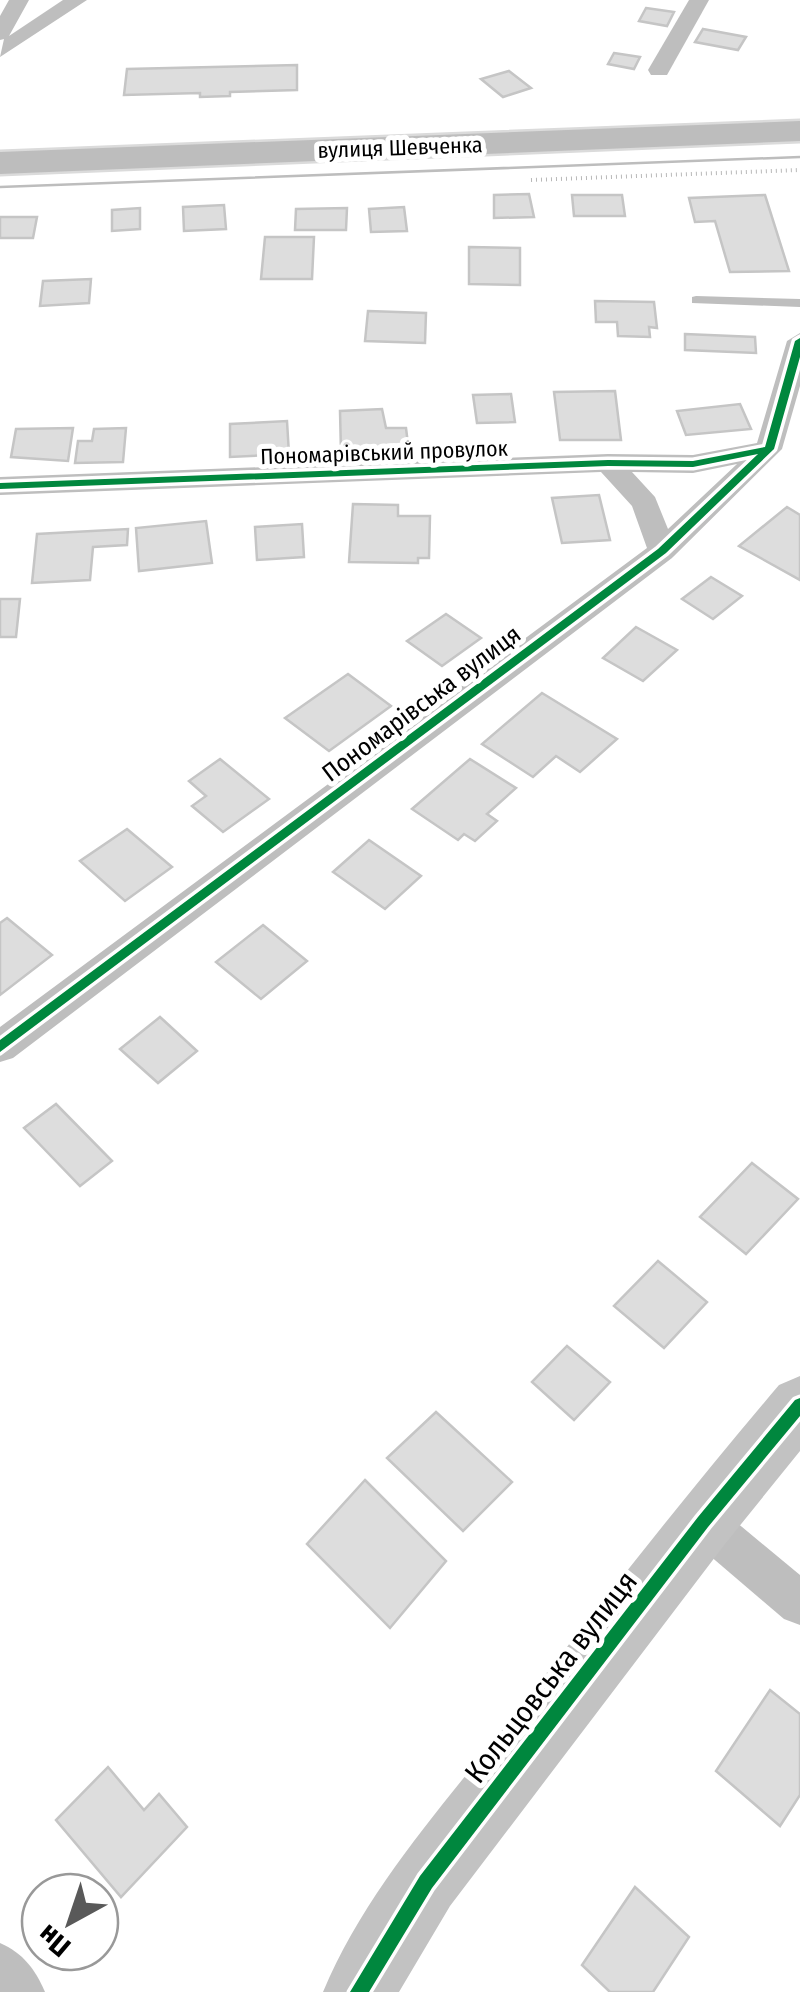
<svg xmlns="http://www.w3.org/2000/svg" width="800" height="1992" viewBox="0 0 800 1992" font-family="'Fira Sans Condensed',sans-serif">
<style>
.building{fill:#ddd;stroke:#c5c5c5;stroke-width:2.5}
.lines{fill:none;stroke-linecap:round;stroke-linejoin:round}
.primary-casing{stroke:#dbdbdb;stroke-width:5}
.path{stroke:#b8b8b8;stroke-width:4;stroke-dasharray:1 4;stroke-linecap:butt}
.lane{fill:#bebebe;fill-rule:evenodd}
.street{fill:#bebebe;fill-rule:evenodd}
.secondary{fill:#c2c2c2;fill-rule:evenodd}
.primary{fill:#bdbdbd;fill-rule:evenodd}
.tram{stroke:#bdbdbd;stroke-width:2.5}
.cycleway-casing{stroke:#fff;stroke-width:7}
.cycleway{fill:#00873e;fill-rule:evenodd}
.labels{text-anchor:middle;stroke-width:10;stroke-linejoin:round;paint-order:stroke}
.far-street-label{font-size:22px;fill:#000;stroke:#fff}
.street-label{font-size:25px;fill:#000;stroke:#fff}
.near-street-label{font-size:30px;fill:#000;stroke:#fff}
</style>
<rect width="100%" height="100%" fill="#fff"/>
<!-- building -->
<g class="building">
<path d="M 646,8 L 674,12 L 667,26 L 639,21 Z"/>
<path d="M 703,29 L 746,37 L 738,50 L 695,42 Z"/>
<path d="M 614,53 L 640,57 L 634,69 L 608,64 Z"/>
<path d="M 297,65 L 297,90 L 230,92 L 230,96 L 200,97 L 200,93 L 124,95 L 127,69 Z"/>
<path d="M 509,71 L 531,88 L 503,97 L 481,79 Z"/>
<path d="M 529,194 L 534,217 L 494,218 L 494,195 Z"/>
<path d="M 572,195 L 622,195 L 625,216 L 574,216 Z"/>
<path d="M 765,195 L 789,271 L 730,272 L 715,221 L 695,222 L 689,198 Z"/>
<path d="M 224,205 L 226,229 L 184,231 L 183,207 Z"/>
<path d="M 404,207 L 407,231 L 371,232 L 369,209 Z"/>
<path d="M 140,208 L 140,229 L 112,231 L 112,210 Z"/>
<path d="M 347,208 L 346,230 L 295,230 L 296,209 Z"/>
<path d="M 0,217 L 37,217 L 33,238 L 0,238 Z"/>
<path d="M 265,237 L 314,237 L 312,279 L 261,279 Z"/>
<path d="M 469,247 L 520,248 L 520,285 L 469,284 Z"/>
<path d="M 91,279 L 89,303 L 40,306 L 43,281 Z"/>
<path d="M 595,301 L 654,302 L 657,328 L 649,327 L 650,337 L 618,336 L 617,322 L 596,322 Z"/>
<path d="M 368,311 L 426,313 L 425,343 L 365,341 Z"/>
<path d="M 685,334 L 755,337 L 756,353 L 685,350 Z"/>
<path d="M 615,391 L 621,440 L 560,440 L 554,392 Z"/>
<path d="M 511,394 L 515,422 L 477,423 L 473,395 Z"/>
<path d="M 740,404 L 751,429 L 686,435 L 677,411 Z"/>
<path d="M 382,409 L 386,428 L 406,428 L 409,452 L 341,453 L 340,411 Z"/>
<path d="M 287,421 L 289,454 L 230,457 L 230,424 Z"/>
<path d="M 73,428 L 68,461 L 11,457 L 16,429 Z"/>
<path d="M 126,428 L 123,462 L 75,463 L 78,441 L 92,441 L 94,429 Z"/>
<path d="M 599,495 L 610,540 L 562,543 L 552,498 Z"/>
<path d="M 353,504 L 398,505 L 398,516 L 430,516 L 429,558 L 418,558 L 418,563 L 349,562 Z"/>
<path d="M 787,507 L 800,515 L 800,580 L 739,546 Z"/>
<path d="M 206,521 L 212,563 L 139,571 L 136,528 Z"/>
<path d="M 302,524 L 304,557 L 257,560 L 255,527 Z"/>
<path d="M 128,529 L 127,545 L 93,547 L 90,580 L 32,583 L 37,534 Z"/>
<path d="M 711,577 L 742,596 L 713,619 L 682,599 Z"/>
<path d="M 0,599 L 20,599 L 16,637 L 0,637 Z"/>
<path d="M 446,614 L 481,638 L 442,666 L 407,641 Z"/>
<path d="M 636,627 L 677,650 L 643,681 L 603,658 Z"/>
<path d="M 348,674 L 391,706 L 329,751 L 285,718 Z"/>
<path d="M 542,693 L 617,739 L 580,772 L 556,756 L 533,777 L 482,744 Z"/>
<path d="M 220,759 L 269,799 L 223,832 L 192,806 L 206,796 L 189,781 Z"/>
<path d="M 470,759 L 516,788 L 487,814 L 497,821 L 475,841 L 464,834 L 458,840 L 412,809 Z"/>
<path d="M 127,829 L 172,867 L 125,901 L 80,861 Z"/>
<path d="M 369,840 L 421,876 L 385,909 L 333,872 Z"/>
<path d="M 7,918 L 52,955 L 0,995 L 0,923 Z"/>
<path d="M 263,925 L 307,961 L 261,999 L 216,962 Z"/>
<path d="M 160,1017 L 197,1051 L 158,1083 L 120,1049 Z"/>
<path d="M 56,1104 L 112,1161 L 80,1186 L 24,1128 Z"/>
<path d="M 752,1163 L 798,1199 L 746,1254 L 700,1217 Z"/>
<path d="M 658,1261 L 707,1302 L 664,1348 L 614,1306 Z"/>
<path d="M 567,1346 L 610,1382 L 574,1420 L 532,1382 Z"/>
<path d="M 436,1412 L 512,1482 L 463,1531 L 387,1458 Z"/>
<path d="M 365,1480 L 446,1561 L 390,1628 L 307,1544 Z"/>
<path d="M 770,1690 L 800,1714 L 800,1795 L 780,1826 L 716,1771 Z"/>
<path d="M 108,1767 L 144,1810 L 159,1794 L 187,1827 L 121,1897 L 56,1820 Z"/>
<path d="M 635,1887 L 689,1937 L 653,1992 L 610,1992 L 582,1965 Z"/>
</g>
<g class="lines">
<defs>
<path id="primary" d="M 800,121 L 800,141 L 0,174 L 0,152 Z"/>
</defs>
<!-- primary casing -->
<use href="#primary" class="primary-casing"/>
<!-- path -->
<path class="path" d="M 531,180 L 800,170"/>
<!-- lane -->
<path class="lane" d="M 696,296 L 800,299 L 800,307 L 692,303 L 692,297 Z"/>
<!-- street -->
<g class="street">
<path d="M 9,0 L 29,0 L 9,36 L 63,0 L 87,0 L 0,57 L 4,39 L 0,40 L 0,16 Z"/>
<path d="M 689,0 L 709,0 L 667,75 L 651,75 L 648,70 Z"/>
<path d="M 800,333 L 800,386 L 782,449 L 672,558 L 13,1058 L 0,1062 L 0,1027 L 647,548 L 632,506 L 601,472 L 0,495 L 0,477 L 608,454 L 693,455 L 757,443 L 787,341 ZM 737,464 L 668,529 L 655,497 L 632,472 L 693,473 Z"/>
<path d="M 703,1501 L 718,1507 L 800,1575 L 800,1625 L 784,1619 L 688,1537 L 682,1522 L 688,1507 Z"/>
<path d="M 0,1943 C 23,1953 35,1969 45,1992 L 0,1992 Z"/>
</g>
<!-- secondary -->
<path class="secondary" d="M 800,1376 L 800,1451 L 725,1544 L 450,1906 L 399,1992 L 323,1992 C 364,1894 438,1811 503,1729 C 593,1613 684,1497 779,1385 Z"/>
<!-- primary -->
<use href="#primary" class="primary"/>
<!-- tram -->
<path class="tram" d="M 0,187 L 800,157"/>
<defs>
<g id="cycleway">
<path d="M 800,338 L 800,357 L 774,449 L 666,553 L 0,1052 L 0,1040 L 658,549 L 758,454 L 693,467 L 608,466 L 0,489 L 0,483 L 608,460 L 693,461 L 765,447 L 795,341 Z"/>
<path d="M 800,1398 L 800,1416 L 708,1527 L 432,1888 L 369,1992 L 350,1992 L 420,1876 L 698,1517 L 795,1400 Z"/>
</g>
</defs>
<!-- cycleway casing -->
<use href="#cycleway" class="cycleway-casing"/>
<!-- cycleway -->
<use href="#cycleway" class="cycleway"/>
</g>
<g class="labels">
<!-- far-street labels -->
<g class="far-street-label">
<text transform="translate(400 147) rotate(-2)" y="8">вулиця Шевченка</text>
<text transform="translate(384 452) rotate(-2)" y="8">Пономарівський провулок</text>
</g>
<!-- street labels -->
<g class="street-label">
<text transform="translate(421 703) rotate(-37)" y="9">Пономарівська вулиця</text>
</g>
<!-- near-street labels -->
<g class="near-street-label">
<text transform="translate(551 1677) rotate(-52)" y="10">Кольцовська вулиця</text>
</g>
</g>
<!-- north arrow -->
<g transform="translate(70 1922) rotate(220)"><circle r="48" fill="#ffffff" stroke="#999999" stroke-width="2.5"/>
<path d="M0-8L18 38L0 25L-18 38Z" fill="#595959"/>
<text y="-15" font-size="28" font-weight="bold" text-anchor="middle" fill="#000000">Пн</text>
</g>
</svg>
